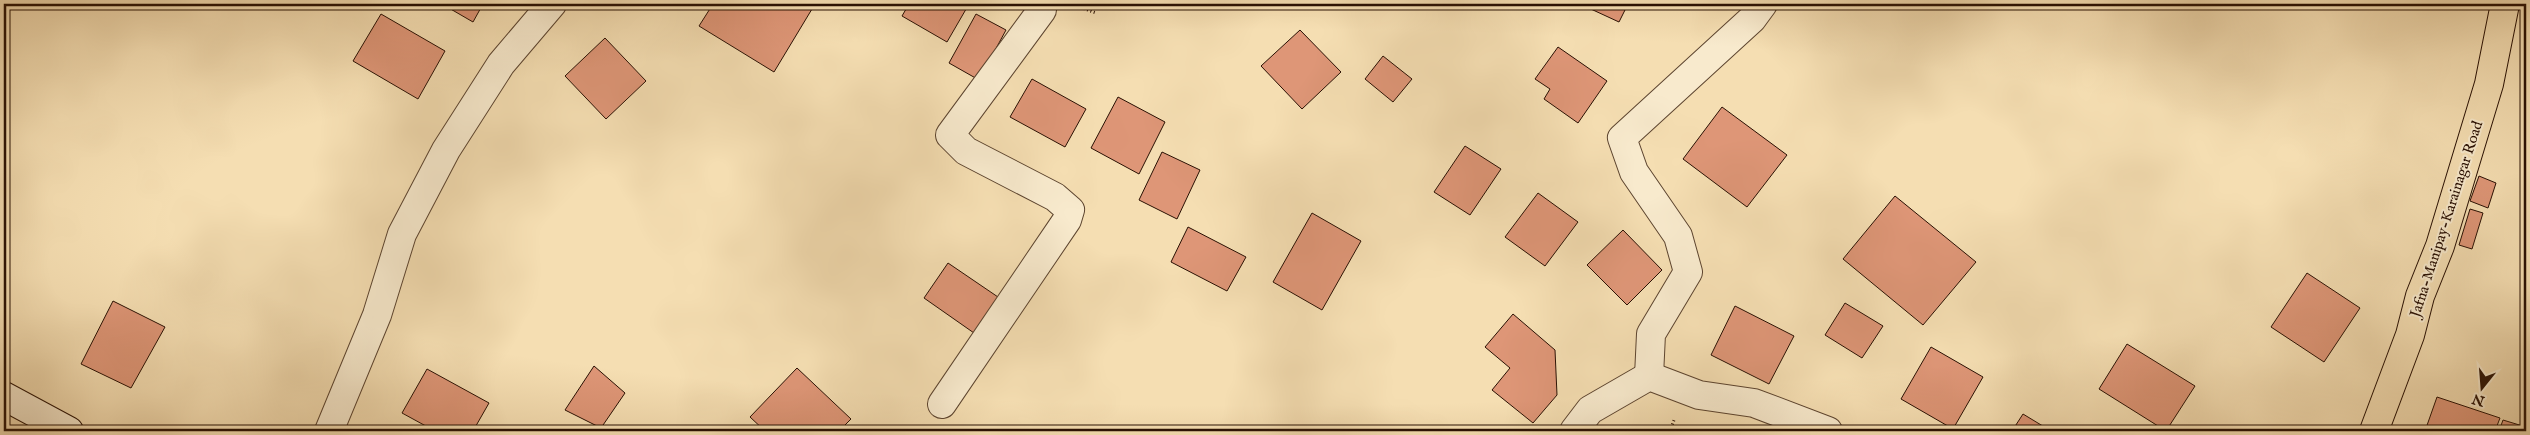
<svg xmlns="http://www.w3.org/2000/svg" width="2530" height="435" viewBox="0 0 2530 435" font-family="'IM FELL English',serif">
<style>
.building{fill:#de9677;stroke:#291003}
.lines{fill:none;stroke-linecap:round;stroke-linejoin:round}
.street-casing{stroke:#5c442f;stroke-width:30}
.secondary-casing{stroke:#291003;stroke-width:30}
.primary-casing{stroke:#291003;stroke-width:30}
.path{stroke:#291003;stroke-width:3;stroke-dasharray:1 2.5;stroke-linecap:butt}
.street{stroke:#f8eacd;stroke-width:28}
.secondary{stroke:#f8eacd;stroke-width:28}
.primary{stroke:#f5deb2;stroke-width:28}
.labels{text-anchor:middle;stroke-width:4;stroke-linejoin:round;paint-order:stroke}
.street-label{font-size:15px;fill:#291003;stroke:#f8eacd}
</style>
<rect width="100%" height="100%" fill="#f5deb2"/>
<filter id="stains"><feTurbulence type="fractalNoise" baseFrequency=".004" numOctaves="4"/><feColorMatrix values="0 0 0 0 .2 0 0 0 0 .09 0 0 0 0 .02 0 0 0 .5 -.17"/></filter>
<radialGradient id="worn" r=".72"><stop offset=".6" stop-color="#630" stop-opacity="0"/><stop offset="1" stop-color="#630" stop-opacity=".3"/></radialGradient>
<!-- building -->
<g class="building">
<path d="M 442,4 L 483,4 L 473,22 Z"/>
<path d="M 713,4 L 815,4 L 774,72 L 699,26 Z"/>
<path d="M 909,4 L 969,4 L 947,42 L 902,16 Z"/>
<path d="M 1580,4 L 1628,4 L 1619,22 Z"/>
<path d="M 381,14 L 445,51 L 418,99 L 353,61 Z"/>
<path d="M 976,14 L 1006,30 L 979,80 L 949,63 Z"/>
<path d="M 1300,30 L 1341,72 L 1302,109 L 1261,66 Z"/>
<path d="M 605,38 L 646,81 L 606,119 L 565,76 Z"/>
<path d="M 1558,47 L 1607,81 L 1578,123 L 1544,99 L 1550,89 L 1535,79 Z"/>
<path d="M 1383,56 L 1412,79 L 1393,102 L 1365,79 Z"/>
<path d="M 1032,79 L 1086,109 L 1065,147 L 1010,117 Z"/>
<path d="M 1118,97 L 1165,122 L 1139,174 L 1091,148 Z"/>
<path d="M 1722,107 L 1787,155 L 1747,207 L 1683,159 Z"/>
<path d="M 1465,146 L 1501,169 L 1470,215 L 1434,192 Z"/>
<path d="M 1162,152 L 1200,170 L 1177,219 L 1139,200 Z"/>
<path d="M 2479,176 L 2496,183 L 2488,208 L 2470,201 Z"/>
<path d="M 1538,193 L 1578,222 L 1545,266 L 1505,237 Z"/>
<path d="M 1895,196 L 1976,262 L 1923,325 L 1843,259 Z"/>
<path d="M 2470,209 L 2483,213 L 2472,249 L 2459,245 Z"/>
<path d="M 1312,213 L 1361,241 L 1322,310 L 1273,282 Z"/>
<path d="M 1188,227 L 1246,257 L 1227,291 L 1171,262 Z"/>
<path d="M 1623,230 L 1662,270 L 1627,305 L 1587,265 Z"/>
<path d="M 948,263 L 998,297 L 974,333 L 924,298 Z"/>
<path d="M 2307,273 L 2360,308 L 2324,362 L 2271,327 Z"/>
<path d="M 113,301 L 165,327 L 131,388 L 81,364 Z"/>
<path d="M 1845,303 L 1883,326 L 1862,358 L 1825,335 Z"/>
<path d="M 1735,306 L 1794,336 L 1769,384 L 1711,355 Z"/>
<path d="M 1513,314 L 1555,350 L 1557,395 L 1533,423 L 1492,390 L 1510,368 L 1485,347 Z"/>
<path d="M 2127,344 L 2195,386 L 2166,431 L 2099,389 Z"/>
<path d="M 1931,347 L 1983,377 L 1953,429 L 1901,399 Z"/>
<path d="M 594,366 L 625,393 L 601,428 L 565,410 Z"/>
<path d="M 797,368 L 851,419 L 839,431 L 765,431 L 750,417 Z"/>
<path d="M 427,369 L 489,403 L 473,431 L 435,431 L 402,413 Z"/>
<path d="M 2437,397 L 2500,418 L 2495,431 L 2425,431 Z"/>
<path d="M 2023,414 L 2051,431 L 2012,431 Z"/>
<path d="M 2503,420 L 2526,427 L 2526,431 L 2499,431 Z"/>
</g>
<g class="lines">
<defs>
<g id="street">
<path d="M 1649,376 L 1651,334 L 1688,272 L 1678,236 L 1634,172 L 1622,138 L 1752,19 L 1763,4"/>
<path d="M 942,404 L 1067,220 L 1070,210 L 1055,197 L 966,151 L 950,135 L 1042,10 L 1042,4"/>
<path d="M 329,431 L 377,315 L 402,234 L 446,150 L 501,64 L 552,4"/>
<path d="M 1574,431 L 1590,410 L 1649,376 L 1699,395 L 1754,403 L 1828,431"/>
</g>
<path id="secondary" d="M 4,396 L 69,431"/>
<path id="primary" d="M 2374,431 L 2410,335 L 2420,296 L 2440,246 L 2489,84 L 2505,4"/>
</defs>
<!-- street casing -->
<use href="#street" class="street-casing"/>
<!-- secondary casing -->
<use href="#secondary" class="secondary-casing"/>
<!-- primary casing -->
<use href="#primary" class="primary-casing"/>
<!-- path -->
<g class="path">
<path d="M 1074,5 L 1096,13"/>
<path d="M 1670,431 L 1674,420"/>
</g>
<!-- street -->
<use href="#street" class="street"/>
<!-- secondary -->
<use href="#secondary" class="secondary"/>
<!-- primary -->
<use href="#primary" class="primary"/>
</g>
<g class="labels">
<!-- street labels -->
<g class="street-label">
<text transform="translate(2446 219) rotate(-72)" y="5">Jafna-Manipay-Karainagar Road</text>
</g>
</g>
<!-- margin -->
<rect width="2530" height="435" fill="none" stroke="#f5deb2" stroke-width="20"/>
<rect x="5" y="5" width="2520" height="425" fill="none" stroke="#291003" stroke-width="2.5"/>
<rect x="10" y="10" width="2510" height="415" fill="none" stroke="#291003"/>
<!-- north arrow -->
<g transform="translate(2482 388) rotate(197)" stroke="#f8eacd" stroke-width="4" paint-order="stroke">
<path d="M0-4L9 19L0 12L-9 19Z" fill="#291003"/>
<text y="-8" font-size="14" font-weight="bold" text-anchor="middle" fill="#291003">N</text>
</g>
<rect width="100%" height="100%" filter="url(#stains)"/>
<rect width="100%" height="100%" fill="url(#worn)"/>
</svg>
